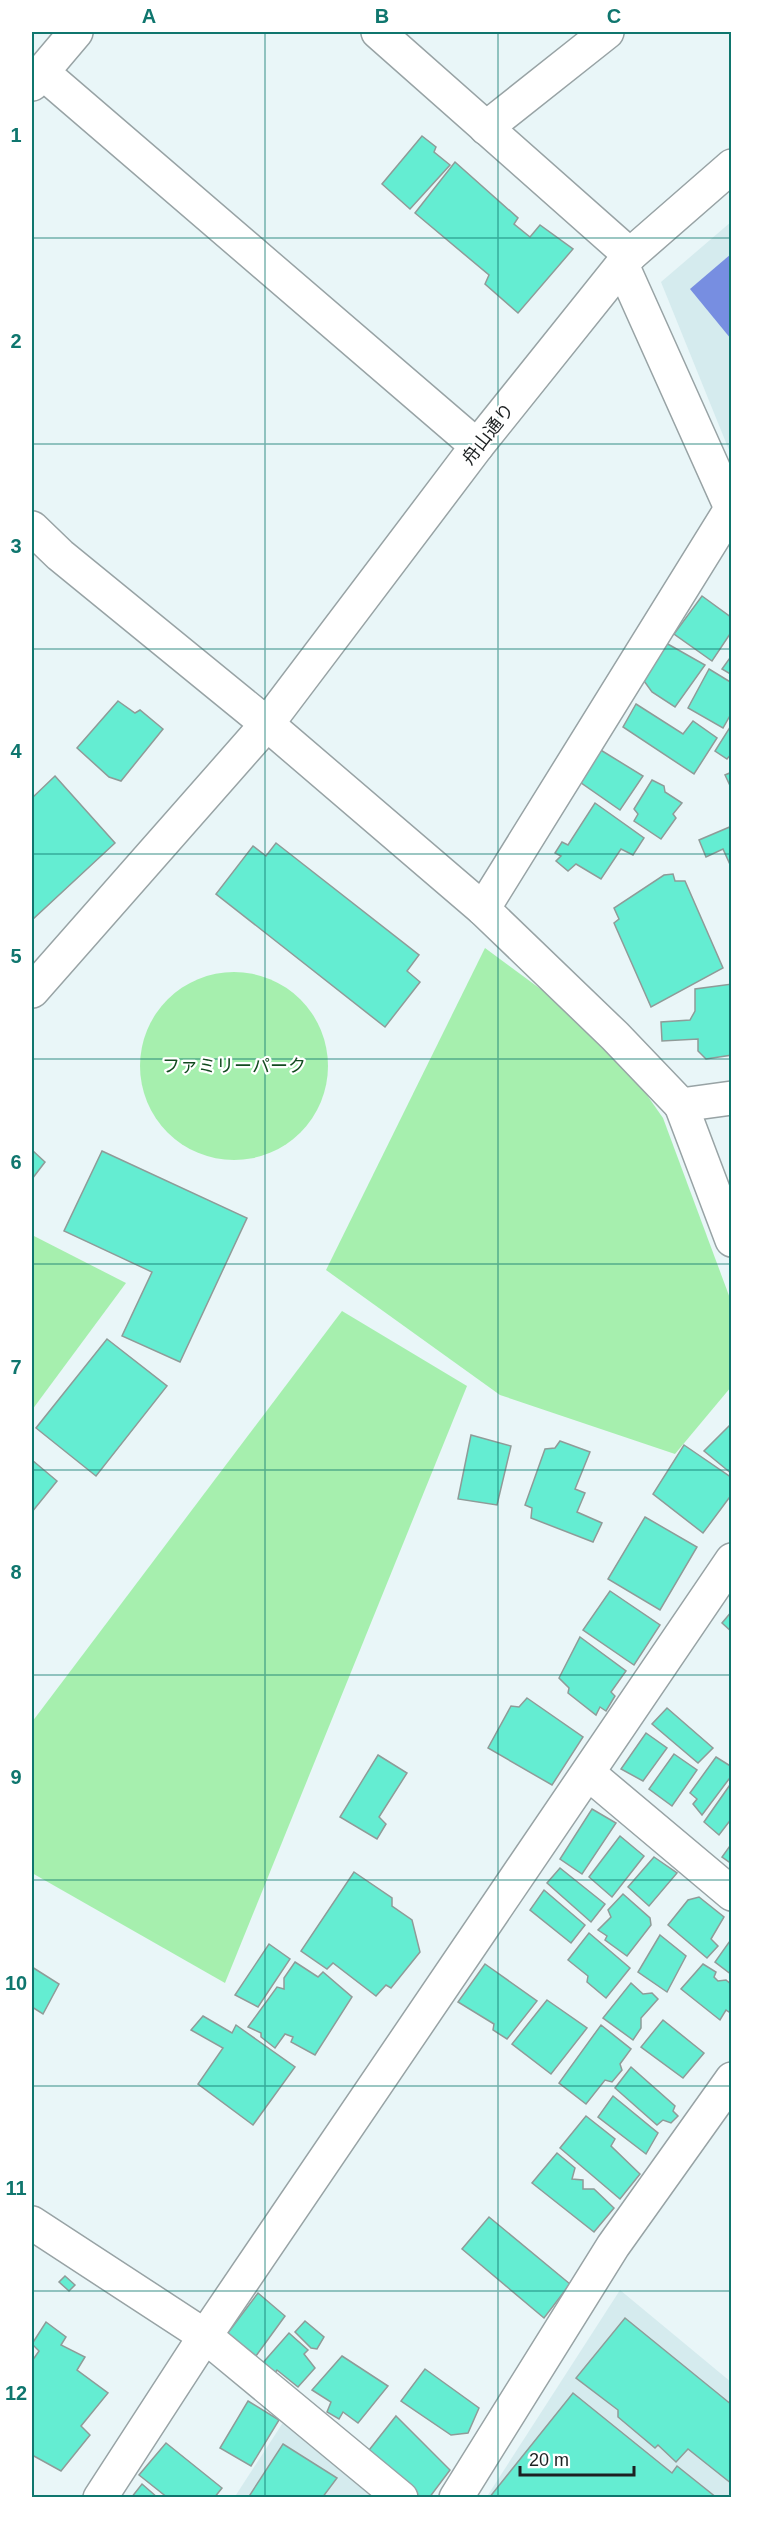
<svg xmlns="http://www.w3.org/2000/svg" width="763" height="2529" viewBox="0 0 763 2529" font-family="Helvetica,'Noto Sans JP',sans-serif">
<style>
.built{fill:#d5ebee}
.green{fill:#a6efae}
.water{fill:#778ee1}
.building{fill:#64edd2;stroke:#8f9b98;stroke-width:1.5}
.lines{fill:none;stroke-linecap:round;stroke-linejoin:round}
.minor-casing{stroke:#98a3a5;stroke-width:36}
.tertiary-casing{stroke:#98a3a5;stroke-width:36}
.minor{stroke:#fff;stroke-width:33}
.tertiary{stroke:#fff;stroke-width:33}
.grid{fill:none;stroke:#0f766e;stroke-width:1.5;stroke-opacity:0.55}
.labels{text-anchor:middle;stroke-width:4.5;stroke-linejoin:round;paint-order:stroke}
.street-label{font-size:18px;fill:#1d2122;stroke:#fff}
.park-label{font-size:18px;fill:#114a1e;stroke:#fff}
.neatline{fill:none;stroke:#0f766e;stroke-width:2}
.grid-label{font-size:20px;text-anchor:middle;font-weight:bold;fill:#0f766e}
</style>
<rect width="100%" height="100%" fill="#e9f6f8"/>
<!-- built -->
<g class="built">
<path d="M 731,222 L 731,455 L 661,282 Z"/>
<path d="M 620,2290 L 731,2382 L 731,2497 L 486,2498 Z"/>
<path d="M 284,2421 L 373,2497 L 234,2498 Z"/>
</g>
<!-- green -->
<g class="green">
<path d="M 485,948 L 607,1038 L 663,1118 L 731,1301 L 731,1387 L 675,1454 L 500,1395 L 326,1270 Z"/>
<circle cx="234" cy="1066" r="94"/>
<path d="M 32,1235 L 126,1283 L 32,1410 Z"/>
<path d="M 342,1311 L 467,1386 L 225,1983 L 32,1873 L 32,1722 Z"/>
</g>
<!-- water -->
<path class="water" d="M 731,254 L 731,339 L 690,289 Z"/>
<!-- building -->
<g class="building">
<path d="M 422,136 L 436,147 L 434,152 L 450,165 L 410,209 L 382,184 Z"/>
<path d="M 455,162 L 518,218 L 514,224 L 530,237 L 540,225 L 573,249 L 518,313 L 485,284 L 489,275 L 415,213 Z"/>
<path d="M 702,596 L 732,618 L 732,631 L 712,661 L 674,634 Z"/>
<path d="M 666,643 L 705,665 L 675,707 L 652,692 L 644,681 Z"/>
<path d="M 732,655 L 732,675 L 722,669 Z"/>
<path d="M 709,669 L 732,683 L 732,712 L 723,728 L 688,708 Z"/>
<path d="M 118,701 L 135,713 L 140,710 L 163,729 L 121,781 L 109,777 L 77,748 Z"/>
<path d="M 636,704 L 683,734 L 693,721 L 717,738 L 694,774 L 623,727 Z"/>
<path d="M 732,724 L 732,753 L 727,759 L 715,751 Z"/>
<path d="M 599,749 L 643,776 L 620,810 L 577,780 Z"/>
<path d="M 732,772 L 732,790 L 725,775 Z"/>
<path d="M 55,776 L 115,843 L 32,920 L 32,798 Z"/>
<path d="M 652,780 L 664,786 L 665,792 L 682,803 L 673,814 L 676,818 L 661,839 L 634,821 L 638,814 L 634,809 Z"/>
<path d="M 595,803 L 644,838 L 633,855 L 621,849 L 601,879 L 576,864 L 568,871 L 556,861 L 561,856 L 555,853 L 562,842 L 568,845 Z"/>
<path d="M 732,826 L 732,869 L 723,849 L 706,857 L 699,840 Z"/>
<path d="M 276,843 L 419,955 L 407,971 L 420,982 L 385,1027 L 216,894 L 253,846 L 266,856 Z"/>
<path d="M 673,874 L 675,881 L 685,881 L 723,968 L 651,1007 L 614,923 L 619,919 L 614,908 L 664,875 Z"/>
<path d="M 732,984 L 732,1055 L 706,1059 L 698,1051 L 698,1039 L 662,1041 L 661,1022 L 690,1020 L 695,1011 L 695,989 Z"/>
<path d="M 32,1150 L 45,1162 L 32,1179 Z"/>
<path d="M 102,1151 L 247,1218 L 180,1362 L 122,1336 L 152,1272 L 64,1231 Z"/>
<path d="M 107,1339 L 167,1386 L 96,1476 L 36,1428 Z"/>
<path d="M 732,1423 L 732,1474 L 704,1451 Z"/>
<path d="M 471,1435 L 511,1446 L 497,1505 L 458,1499 Z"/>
<path d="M 560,1441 L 590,1452 L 575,1489 L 585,1493 L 577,1512 L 602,1523 L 593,1542 L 531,1518 L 532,1508 L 525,1505 L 545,1449 L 555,1448 Z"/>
<path d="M 684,1445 L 732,1478 L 732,1494 L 703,1533 L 653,1494 Z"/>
<path d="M 32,1460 L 57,1481 L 32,1512 Z"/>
<path d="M 645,1517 L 697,1547 L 660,1610 L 608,1579 Z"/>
<path d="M 610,1591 L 660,1625 L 634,1665 L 583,1630 Z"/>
<path d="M 732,1611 L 732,1632 L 722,1623 Z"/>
<path d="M 580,1637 L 626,1671 L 611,1692 L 615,1696 L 606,1711 L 600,1707 L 596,1715 L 568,1693 L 569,1688 L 559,1678 Z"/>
<path d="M 527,1698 L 583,1737 L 552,1785 L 488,1748 L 511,1706 L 519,1707 Z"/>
<path d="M 667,1708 L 713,1748 L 698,1763 L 652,1724 Z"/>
<path d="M 646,1733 L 667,1748 L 643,1781 L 621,1769 Z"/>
<path d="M 674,1754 L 697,1770 L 672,1806 L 649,1789 Z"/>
<path d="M 378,1755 L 407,1773 L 379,1817 L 386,1824 L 377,1839 L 340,1817 Z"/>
<path d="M 716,1757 L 732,1767 L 732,1775 L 702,1815 L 693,1804 L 697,1799 L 690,1793 Z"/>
<path d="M 732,1782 L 732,1818 L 719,1835 L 704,1822 Z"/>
<path d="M 592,1809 L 616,1823 L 582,1874 L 560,1859 Z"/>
<path d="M 620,1836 L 644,1856 L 612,1897 L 589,1877 Z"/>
<path d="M 732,1843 L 732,1864 L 722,1857 Z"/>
<path d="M 654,1857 L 677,1873 L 649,1906 L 628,1887 Z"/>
<path d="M 560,1868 L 605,1904 L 591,1922 L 547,1883 Z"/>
<path d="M 354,1872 L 392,1898 L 392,1906 L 412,1920 L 420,1952 L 391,1988 L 386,1985 L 376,1996 L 333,1963 L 327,1969 L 301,1951 Z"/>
<path d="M 544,1890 L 585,1925 L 571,1943 L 530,1910 Z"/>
<path d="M 623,1894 L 650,1918 L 651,1925 L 627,1956 L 605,1940 L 607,1936 L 598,1930 L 611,1917 L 608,1910 Z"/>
<path d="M 699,1897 L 724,1917 L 711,1939 L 718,1946 L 707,1958 L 668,1925 L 688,1900 Z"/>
<path d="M 589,1933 L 630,1968 L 606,1998 L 587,1982 L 588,1976 L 568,1960 Z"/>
<path d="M 660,1935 L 686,1956 L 667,1992 L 638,1972 Z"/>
<path d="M 732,1938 L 732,1975 L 715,1962 Z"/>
<path d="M 269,1944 L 290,1959 L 258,2007 L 235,1995 Z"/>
<path d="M 295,1962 L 318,1977 L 323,1972 L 352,1997 L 315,2055 L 291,2042 L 293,2037 L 285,2034 L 275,2048 L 261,2037 L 261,2033 L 248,2027 L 277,1987 L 284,1989 L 284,1978 Z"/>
<path d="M 485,1964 L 537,2001 L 507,2039 L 493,2030 L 494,2024 L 458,2002 Z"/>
<path d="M 703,1964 L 716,1972 L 714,1977 L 718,1981 L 726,1980 L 732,1985 L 732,2014 L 726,2010 L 720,2020 L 681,1989 Z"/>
<path d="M 32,1967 L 59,1984 L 43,2014 L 32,2007 Z"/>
<path d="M 631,1983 L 643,1994 L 652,1993 L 658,1999 L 641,2018 L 641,2028 L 633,2040 L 603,2018 Z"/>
<path d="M 547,2000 L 587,2028 L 551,2074 L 512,2044 Z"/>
<path d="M 203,2016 L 232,2033 L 236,2025 L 295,2067 L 253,2125 L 198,2084 L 223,2048 L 191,2030 Z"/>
<path d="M 663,2020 L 704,2053 L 683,2078 L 641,2047 Z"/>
<path d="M 601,2025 L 631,2049 L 620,2064 L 622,2070 L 612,2082 L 605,2080 L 586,2104 L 559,2083 Z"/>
<path d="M 631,2067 L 675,2106 L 673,2111 L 678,2116 L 671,2123 L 663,2120 L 657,2125 L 615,2088 Z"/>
<path d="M 613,2096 L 658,2133 L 646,2154 L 598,2117 Z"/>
<path d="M 586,2116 L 615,2139 L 611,2146 L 640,2174 L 620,2199 L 560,2148 Z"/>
<path d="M 557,2153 L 575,2168 L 572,2179 L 583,2180 L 583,2189 L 594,2189 L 614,2208 L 594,2232 L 532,2183 Z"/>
<path d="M 489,2217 L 570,2284 L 544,2318 L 462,2249 Z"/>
<path d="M 65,2276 L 75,2285 L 69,2291 L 59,2282 Z"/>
<path d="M 258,2293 L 285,2316 L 256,2356 L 227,2334 Z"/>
<path d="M 625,2318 L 732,2405 L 732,2484 L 688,2449 L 676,2462 L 658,2445 L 655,2448 L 618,2417 L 618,2410 L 576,2378 Z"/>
<path d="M 305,2321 L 324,2337 L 317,2349 L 311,2348 L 295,2332 Z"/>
<path d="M 46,2322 L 66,2337 L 61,2345 L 85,2357 L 77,2370 L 108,2393 L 81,2426 L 90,2435 L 61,2471 L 32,2455 L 32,2361 L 39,2351 L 32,2344 Z"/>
<path d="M 289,2333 L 308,2350 L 304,2354 L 315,2368 L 298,2387 L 277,2370 L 273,2376 L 261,2365 Z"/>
<path d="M 342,2356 L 388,2386 L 358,2423 L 343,2412 L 339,2419 L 327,2412 L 331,2402 L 312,2390 Z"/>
<path d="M 425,2369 L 479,2408 L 468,2433 L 451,2435 L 401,2401 Z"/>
<path d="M 573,2393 L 672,2473 L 677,2466 L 717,2498 L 489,2498 Z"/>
<path d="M 248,2401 L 279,2420 L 251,2466 L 220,2448 Z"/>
<path d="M 396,2416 L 450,2470 L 429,2498 L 415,2498 L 366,2454 Z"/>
<path d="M 166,2443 L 222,2488 L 214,2498 L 168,2498 L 139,2475 Z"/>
<path d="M 283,2444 L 337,2478 L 322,2498 L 248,2498 Z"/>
<path d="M 142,2484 L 158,2498 L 131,2498 Z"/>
</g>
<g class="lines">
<defs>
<g id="minor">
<path d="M 378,32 L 630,255"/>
<path d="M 42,72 L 477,446"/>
<path d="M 32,84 L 76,32"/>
<path d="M 486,128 L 607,32"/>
<path d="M 623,267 L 732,510"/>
<path d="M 483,909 L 731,509"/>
<path d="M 32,991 L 267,724"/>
<path d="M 588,1773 L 732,1894"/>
<path d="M 32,2223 L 205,2336 L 401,2498"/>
<path d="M 100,2498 L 205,2336 L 732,1560"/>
<path d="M 456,2498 L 613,2246 L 732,2079"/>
</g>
<g id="tertiary">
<path d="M 32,528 L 60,555 L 267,724 L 483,909 L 615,1036 L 681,1105 L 732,1098"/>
<path d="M 267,724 L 477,446 L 630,255 L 732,166"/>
<path d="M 681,1105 L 732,1240"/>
</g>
</defs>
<!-- minor casing -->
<use href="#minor" class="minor-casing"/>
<!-- tertiary casing -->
<use href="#tertiary" class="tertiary-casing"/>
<!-- minor -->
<use href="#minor" class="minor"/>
<!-- tertiary -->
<use href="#tertiary" class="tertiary"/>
</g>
<!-- grid -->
<path class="grid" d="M 265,32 L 265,2498M 498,32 L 498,2498M 32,238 L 732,238M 32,444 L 732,444M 32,649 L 732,649M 32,854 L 732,854M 32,1059 L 732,1059M 32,1264 L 732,1264M 32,1470 L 732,1470M 32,1675 L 732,1675M 32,1880 L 732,1880M 32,2086 L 732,2086M 32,2291 L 732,2291"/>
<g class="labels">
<!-- street labels -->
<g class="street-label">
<text transform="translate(488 434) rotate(-52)" y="6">舟山通り</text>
</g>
<!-- park labels -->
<g class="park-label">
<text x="234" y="1072">ファミリーパーク</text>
</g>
</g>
<!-- border -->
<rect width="763" height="2529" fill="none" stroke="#ffffff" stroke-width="66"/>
<!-- scale -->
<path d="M520 2466v9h114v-9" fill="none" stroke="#1d2122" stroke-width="3"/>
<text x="529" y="2466" font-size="18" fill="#1d2122" stroke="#ffffff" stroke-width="4.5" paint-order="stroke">20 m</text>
<rect x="33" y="33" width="697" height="2463" class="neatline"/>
<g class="grid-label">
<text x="149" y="23">A</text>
<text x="382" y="23">B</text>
<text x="614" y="23">C</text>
<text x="16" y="142">1</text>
<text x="16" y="348">2</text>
<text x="16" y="553">3</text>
<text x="16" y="758">4</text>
<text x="16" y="963">5</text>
<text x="16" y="1169">6</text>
<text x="16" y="1374">7</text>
<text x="16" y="1579">8</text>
<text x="16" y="1784">9</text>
<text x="16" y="1990">10</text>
<text x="16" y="2195">11</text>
<text x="16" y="2400">12</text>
</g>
</svg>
